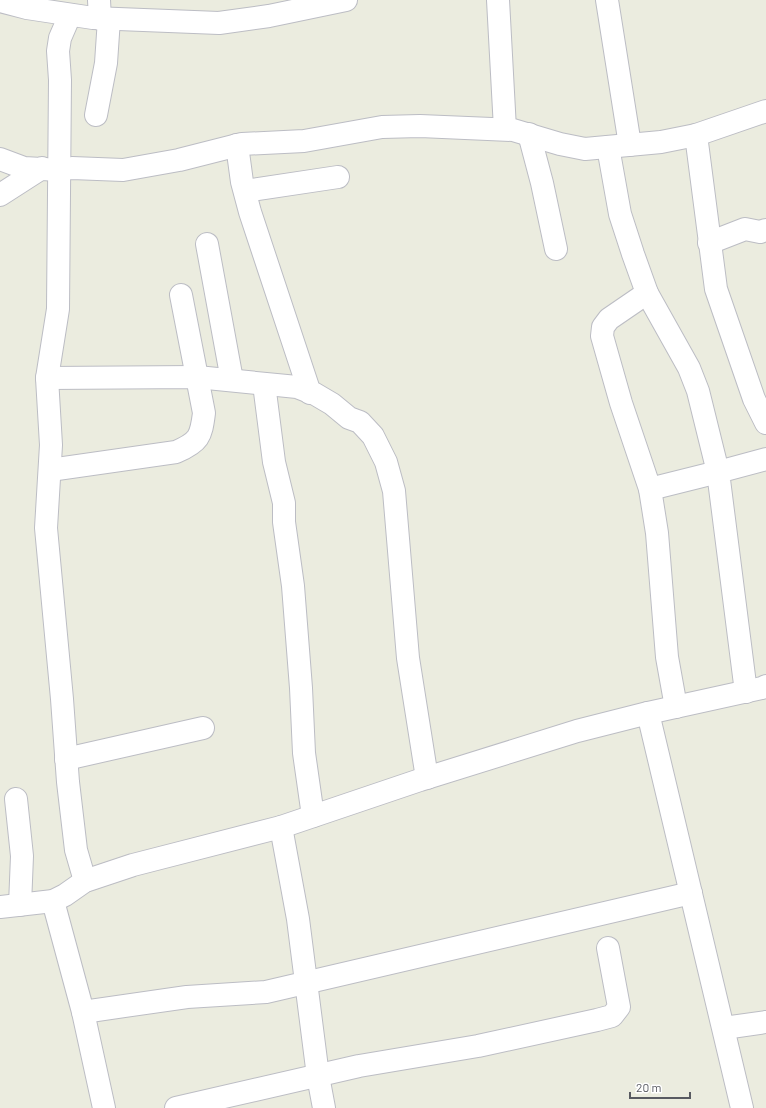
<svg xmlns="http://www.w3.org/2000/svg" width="766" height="1108" viewBox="0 0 766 1108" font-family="Barlow,sans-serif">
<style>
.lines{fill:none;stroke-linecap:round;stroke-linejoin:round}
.minor-casing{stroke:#bcbdc4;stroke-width:24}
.minor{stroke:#fff;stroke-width:22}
</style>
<rect width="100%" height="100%" fill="#ebecdf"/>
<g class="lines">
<defs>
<g id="minor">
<path d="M 99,0 L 100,19"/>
<path d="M 498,0 L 505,129"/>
<path d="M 607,0 L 630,145"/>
<path d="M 0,1 L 27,8 L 93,18 L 219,23 L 269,16 L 346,0"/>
<path d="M 70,15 L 60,38 L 58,51 L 60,80 L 58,309 L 47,378 L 51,445 L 46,528 L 62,699 L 68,782 L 76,850 L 85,881"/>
<path d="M 96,115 L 106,63 L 109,19"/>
<path d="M 529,134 L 542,183 L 556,249"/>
<path d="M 696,135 L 716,289 L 754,399 L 766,423"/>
<path d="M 237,145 L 242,182 L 250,212 L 310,393"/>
<path d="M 608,147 L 620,214 L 633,254 L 647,293 L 609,319 L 603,327 L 602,336 L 621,403 L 650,489 L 657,533 L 667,657 L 676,707"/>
<path d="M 0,159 L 24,168 L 59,170 L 72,168 L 123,170 L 179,160 L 242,144 L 304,141 L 382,127 L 420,126 L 513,130 L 560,144 L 585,149 L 661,142 L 696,135 L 766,111"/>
<path d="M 245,191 L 338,177"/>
<path d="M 0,195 L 42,168"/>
<path d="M 709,243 L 745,229 L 760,232 L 766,230"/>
<path d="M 207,244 L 232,380"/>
<path d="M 647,293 L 689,368 L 698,391 L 718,472 L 650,489"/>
<path d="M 47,378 L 197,377 L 297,387 L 315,394 L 332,404 L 349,418 L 360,422 L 373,436 L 386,462 L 394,491 L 408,658 L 427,778"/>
<path d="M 264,384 L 274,462 L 284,503 L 284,522 L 293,586 L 301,688 L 304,753 L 313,816"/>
<path d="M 50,470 L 176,452 C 199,442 201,437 204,413 L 181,295"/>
<path d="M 746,692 L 718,472 L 766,459"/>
<path d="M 648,713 L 742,1108"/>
<path d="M 66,759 L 203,728"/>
<path d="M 16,799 L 22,856 L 20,905"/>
<path d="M 281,827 L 298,919 L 318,1076 L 324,1108"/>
<path d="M 53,901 L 83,1012 L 104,1108"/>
<path d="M 0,907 L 53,901 L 65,895 L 85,881 L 133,865 L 281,827 L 420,780 L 577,731 L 648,713 L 762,688 L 766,686"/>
<path d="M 83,1012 L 187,997 L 266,992 L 691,893"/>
<path d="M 724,1028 L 766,1022"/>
<path d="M 176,1108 L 359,1066 L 478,1046 L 597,1020 L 612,1016 L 619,1007 L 608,948"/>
</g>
</defs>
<!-- minor casing -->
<use href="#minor" class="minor-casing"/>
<!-- minor -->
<use href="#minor" class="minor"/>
</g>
<!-- scale -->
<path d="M630 1092v6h60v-6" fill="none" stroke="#585a61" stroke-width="2"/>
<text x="636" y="1092" font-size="12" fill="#585a61" stroke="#ffffff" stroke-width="3" paint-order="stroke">20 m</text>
</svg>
